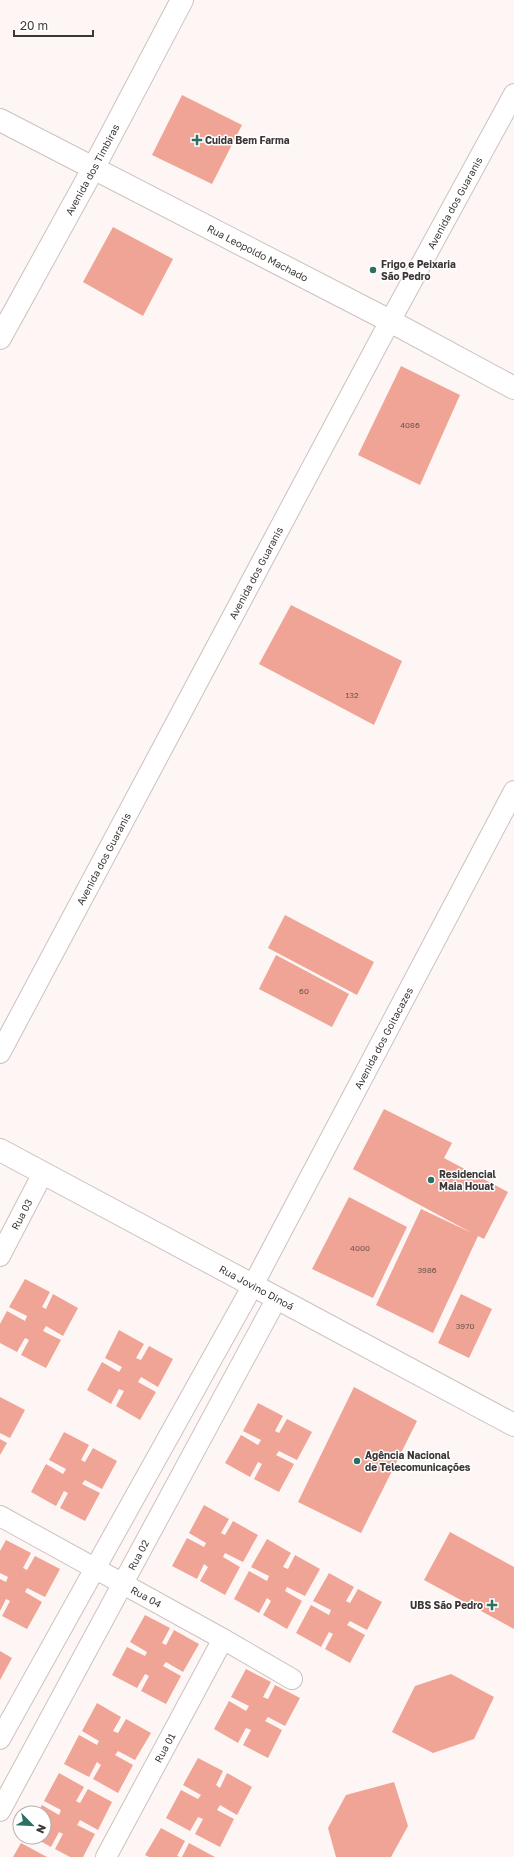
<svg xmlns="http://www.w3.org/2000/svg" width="514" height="1857" viewBox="0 0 514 1857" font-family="'Golos Text',sans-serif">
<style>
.building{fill:#f0a495}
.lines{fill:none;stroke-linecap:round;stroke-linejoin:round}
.minor-casing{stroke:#cdc1bf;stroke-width:22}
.tertiary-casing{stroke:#cdc1bf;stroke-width:24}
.primary-casing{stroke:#cdc1bf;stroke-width:24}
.minor{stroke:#fff;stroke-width:20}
.tertiary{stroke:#fff;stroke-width:22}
.primary{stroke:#fff;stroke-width:22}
.poi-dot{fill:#2b7063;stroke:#fff;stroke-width:1.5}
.labels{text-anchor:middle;stroke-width:3;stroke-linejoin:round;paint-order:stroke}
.number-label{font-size:8px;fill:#69524e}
.poi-label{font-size:10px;font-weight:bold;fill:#3c3736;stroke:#fff;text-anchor:start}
.street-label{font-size:10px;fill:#3c3736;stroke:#fff}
</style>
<rect width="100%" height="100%" fill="#fdf6f4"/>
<!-- building -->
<g class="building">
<path d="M 182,95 L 242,125 L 212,184 L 152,155 Z"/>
<path d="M 113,227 L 173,259 L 143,316 L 83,282 Z"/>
<path d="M 401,366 L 460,395 L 420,485 L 358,455 Z"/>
<path d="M 291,605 L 402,661 L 374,725 L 259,664 Z"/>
<path d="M 285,915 L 374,962 L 357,995 L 268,948 Z"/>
<path d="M 276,955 L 349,994 L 332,1027 L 259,989 Z"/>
<path d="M 384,1109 L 452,1143 L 444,1158 L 508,1192 L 484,1239 L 478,1236 L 433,1333 L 376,1305 L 421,1209 L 472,1233 L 353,1169 Z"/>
<path d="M 349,1197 L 407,1227 L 373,1298 L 312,1269 Z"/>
<path d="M 25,1279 L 50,1292 L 42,1307 L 46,1309 L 53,1294 L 78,1308 L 63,1336 L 46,1326 L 43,1331 L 61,1340 L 46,1368 L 21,1355 L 29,1340 L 25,1338 L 17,1352 L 0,1343 L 0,1324 L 7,1311 L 25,1321 L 27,1316 L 9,1307 Z"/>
<path d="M 461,1294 L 492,1309 L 469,1358 L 438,1343 Z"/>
<path d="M 119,1330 L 144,1344 L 136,1358 L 141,1360 L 149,1346 L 173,1359 L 158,1387 L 141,1377 L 138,1382 L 156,1392 L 140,1420 L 116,1406 L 124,1391 L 119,1389 L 111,1404 L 87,1390 L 102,1362 L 119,1372 L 122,1367 L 105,1358 Z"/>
<path d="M 354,1387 L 417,1421 L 361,1533 L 298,1502 Z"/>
<path d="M 0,1397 L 25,1410 L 10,1438 L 0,1433 Z"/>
<path d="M 258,1403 L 283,1416 L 275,1431 L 279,1433 L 287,1419 L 312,1432 L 297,1460 L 279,1451 L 276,1455 L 294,1464 L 279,1492 L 254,1479 L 262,1464 L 258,1462 L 250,1477 L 225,1463 L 241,1435 L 258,1445 L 261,1440 L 243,1431 Z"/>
<path d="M 64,1432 L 89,1445 L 81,1460 L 85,1462 L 93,1448 L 117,1461 L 102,1489 L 85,1480 L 82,1484 L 100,1493 L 85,1521 L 60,1508 L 68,1493 L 64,1491 L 56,1506 L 31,1492 L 46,1464 L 63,1474 L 66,1469 L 49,1460 Z"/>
<path d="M 0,1439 L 7,1443 L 0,1455 Z"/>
<path d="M 204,1505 L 229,1519 L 221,1533 L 225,1535 L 233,1521 L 258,1535 L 243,1562 L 225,1553 L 223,1557 L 240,1567 L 225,1595 L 200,1581 L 208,1567 L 204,1564 L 197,1579 L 172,1566 L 187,1538 L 204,1547 L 206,1543 L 189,1533 Z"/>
<path d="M 450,1532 L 514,1567 L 514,1629 L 424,1580 Z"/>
<path d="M 267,1539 L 291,1553 L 283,1567 L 288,1569 L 295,1555 L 320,1569 L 305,1596 L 287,1587 L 285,1591 L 302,1601 L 287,1629 L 263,1615 L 271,1601 L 267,1598 L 259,1613 L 234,1599 L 249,1571 L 267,1581 L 269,1576 L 251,1567 Z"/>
<path d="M 6,1540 L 31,1553 L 23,1568 L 27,1570 L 35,1556 L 60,1569 L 45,1597 L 27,1588 L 25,1592 L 42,1602 L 27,1629 L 2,1616 L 10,1601 L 6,1599 L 0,1611 L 0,1579 L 6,1582 L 8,1577 L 0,1573 L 0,1551 Z"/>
<path d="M 329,1573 L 354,1587 L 346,1601 L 350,1603 L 358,1589 L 382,1602 L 367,1630 L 350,1621 L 347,1625 L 365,1635 L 350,1663 L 325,1649 L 333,1634 L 329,1632 L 321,1647 L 296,1633 L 311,1605 L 329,1615 L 331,1610 L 313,1601 Z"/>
<path d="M 145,1615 L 170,1628 L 162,1643 L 166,1645 L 174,1630 L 199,1644 L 183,1672 L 166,1662 L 163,1666 L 181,1676 L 166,1704 L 141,1691 L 149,1676 L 145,1674 L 137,1688 L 112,1675 L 127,1647 L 145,1656 L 147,1652 L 130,1642 Z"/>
<path d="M 0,1651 L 12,1658 L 0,1680 Z"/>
<path d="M 246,1669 L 271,1682 L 263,1697 L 268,1699 L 275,1685 L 300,1698 L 285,1726 L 268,1717 L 265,1721 L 282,1730 L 268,1758 L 243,1745 L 251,1730 L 246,1728 L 238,1743 L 214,1729 L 229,1701 L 246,1711 L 249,1706 L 231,1697 Z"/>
<path d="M 451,1674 L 494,1697 L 474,1739 L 433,1753 L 392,1732 L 415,1686 Z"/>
<path d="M 97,1703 L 121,1717 L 113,1731 L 118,1733 L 126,1719 L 151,1733 L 135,1760 L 118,1751 L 115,1755 L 133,1765 L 118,1793 L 93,1779 L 101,1765 L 97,1762 L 89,1777 L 64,1764 L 79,1735 L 97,1745 L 99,1741 L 82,1731 Z"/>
<path d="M 198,1758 L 223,1771 L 216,1785 L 220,1788 L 227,1773 L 252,1787 L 237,1815 L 220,1805 L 217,1810 L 234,1819 L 220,1847 L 195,1834 L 203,1819 L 198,1817 L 190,1831 L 166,1818 L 181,1790 L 198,1799 L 201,1795 L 183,1785 Z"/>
<path d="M 59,1773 L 84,1787 L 76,1801 L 80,1803 L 88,1789 L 112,1802 L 98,1830 L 80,1820 L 77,1825 L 95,1834 L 83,1857 L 70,1857 L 55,1849 L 63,1834 L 59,1832 L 51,1847 L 33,1837 L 44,1837 L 44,1813 L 37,1813 L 42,1805 L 59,1815 L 61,1810 L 44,1801 Z"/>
<path d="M 394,1782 L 408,1826 L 391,1857 L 336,1857 L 328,1828 L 346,1795 Z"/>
<path d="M 161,1828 L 185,1841 L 177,1856 L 180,1857 L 149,1857 L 145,1855 Z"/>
<path d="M 21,1843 L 47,1857 L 13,1857 Z"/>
<path d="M 189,1843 L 215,1857 L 182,1857 Z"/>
</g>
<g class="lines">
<defs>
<g id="minor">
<path id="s1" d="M 0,1053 L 382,336 L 514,94"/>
<path id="s2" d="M 0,1256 L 43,1173"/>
<path id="s3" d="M 0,1516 L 223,1639 L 292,1679"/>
<path id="s4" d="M 0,1739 L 253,1285 L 514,791"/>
<path id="s5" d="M 0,1811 L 277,1298"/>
<path id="s6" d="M 106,1857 L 223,1639"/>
</g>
<g id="tertiary">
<path id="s7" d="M 0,338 L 93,169 L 182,0"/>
</g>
<g id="primary">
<path id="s8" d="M 0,120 L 390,321 L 514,388"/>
<path id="s9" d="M 0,1150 L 514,1425"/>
</g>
</defs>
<!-- minor casing -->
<use href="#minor" class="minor-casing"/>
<!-- tertiary casing -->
<use href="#tertiary" class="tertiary-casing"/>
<!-- primary casing -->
<use href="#primary" class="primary-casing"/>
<!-- minor -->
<use href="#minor" class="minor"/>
<!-- tertiary -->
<use href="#tertiary" class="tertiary"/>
<!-- primary -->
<use href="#primary" class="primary"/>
</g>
<!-- markers -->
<g class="poi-dot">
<path d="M195 134h4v4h4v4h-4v4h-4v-4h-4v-4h4z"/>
<circle cx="373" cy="270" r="4"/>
<circle cx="431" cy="1180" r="4"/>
<circle cx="357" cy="1461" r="4"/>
<path d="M490 1599h4v4h4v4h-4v4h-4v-4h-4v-4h4z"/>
</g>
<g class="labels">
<!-- number labels -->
<g class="number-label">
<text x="410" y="428">4086</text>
<text x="352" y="698">132</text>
<text x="304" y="994">60</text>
<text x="360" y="1251">4000</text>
<text x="427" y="1273">3986</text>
<text x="465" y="1329">3970</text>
</g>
<!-- poi labels -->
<g class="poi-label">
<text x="205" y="144">Cuida Bem Farma</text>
<text x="381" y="268">Frigo e Peixaria<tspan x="381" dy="12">São Pedro</tspan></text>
<text x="439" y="1178">Residencial<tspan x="439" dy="12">Maia Houat</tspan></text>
<text x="365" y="1459">Agência Nacional<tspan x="365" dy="12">de Telecomunicações</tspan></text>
<text x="483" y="1609" text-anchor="end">UBS São Pedro</text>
</g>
<!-- street labels -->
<g class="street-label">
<text dy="4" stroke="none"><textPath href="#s7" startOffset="192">Avenida dos Timbiras</textPath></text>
<text dy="4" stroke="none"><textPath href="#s1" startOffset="964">Avenida dos Guaranis</textPath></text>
<text dy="4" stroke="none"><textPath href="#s8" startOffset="290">Rua Leopoldo Machado</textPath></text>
<text dy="4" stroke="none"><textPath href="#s1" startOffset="544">Avenida dos Guaranis</textPath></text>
<text dy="4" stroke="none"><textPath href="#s1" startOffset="220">Avenida dos Guaranis</textPath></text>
<text dy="4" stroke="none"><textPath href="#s4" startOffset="799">Avenida dos Goitacazes</textPath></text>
<text dy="4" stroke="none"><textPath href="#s2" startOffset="47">Rua 03</textPath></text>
<text dy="4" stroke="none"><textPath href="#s9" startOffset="291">Rua Jovino Dinoá</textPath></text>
<text dy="4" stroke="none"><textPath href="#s5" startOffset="291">Rua 02</textPath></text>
<text dy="4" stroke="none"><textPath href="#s3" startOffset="167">Rua 04</textPath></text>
<text dy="4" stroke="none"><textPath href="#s6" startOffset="124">Rua 01</textPath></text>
</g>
</g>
<!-- north arrow -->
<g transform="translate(32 1825) rotate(114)"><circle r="19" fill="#ffffff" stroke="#b1afaf"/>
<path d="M0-3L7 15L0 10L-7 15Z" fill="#2b7063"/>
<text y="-6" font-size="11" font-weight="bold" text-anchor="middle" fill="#3c3736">N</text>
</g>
<!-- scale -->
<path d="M14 30v6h79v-6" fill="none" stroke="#3c3736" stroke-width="2"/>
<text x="20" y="30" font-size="12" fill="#3c3736" stroke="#ffffff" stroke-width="3" paint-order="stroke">20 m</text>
</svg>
